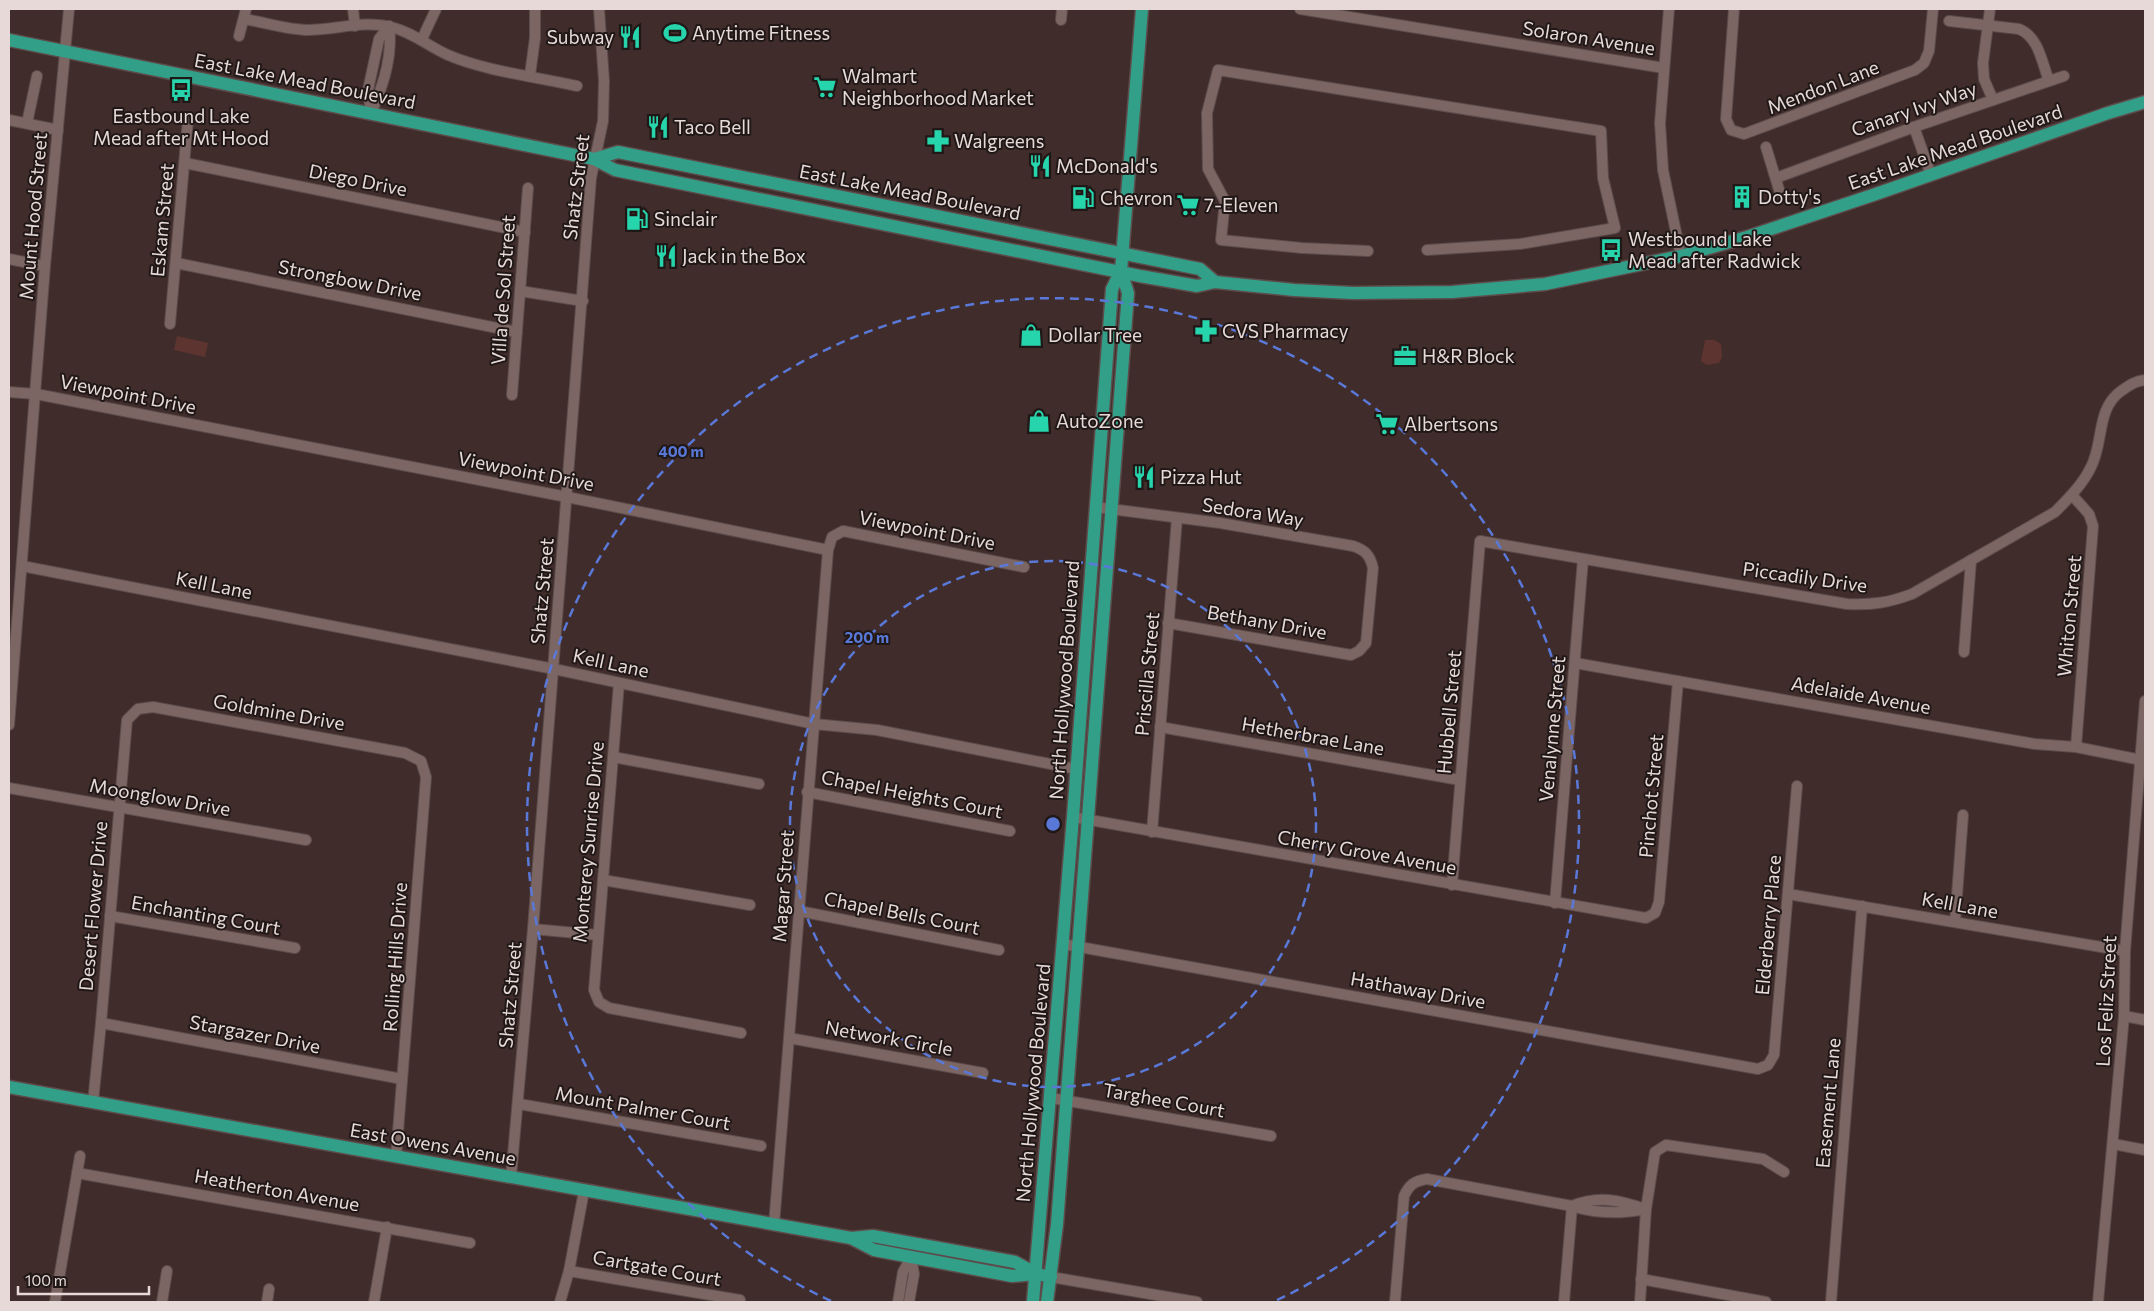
<svg xmlns="http://www.w3.org/2000/svg" width="2154" height="1311" viewBox="0 0 2154 1311" font-family="Commissioner,sans-serif">
<style>
.green{fill:#5e3430}
.lines{fill:none;stroke-linecap:round;stroke-linejoin:round}
.minor-casing{stroke:#5c4c4b;stroke-width:12}
.major-casing{stroke:#5c4c4b;stroke-width:15}
.minor{stroke:#7c6664;stroke-width:10}
.major{stroke:#32a089;stroke-width:12}
.ring{fill:none;stroke:#5978d8;stroke-width:2.5;stroke-dasharray:9 6}
.labels{text-anchor:middle;stroke-width:4;stroke-linejoin:round;paint-order:stroke}
.poi-label{font-size:19px;fill:#e6d9d8;stroke:#201817;text-anchor:start}
.street-label{font-size:19px;fill:#e6d9d8;stroke:#201817}
.centre{fill:#5978d8;stroke:#201817;stroke-width:2.5}
.ring-label{font-size:15px;text-anchor:middle;font-weight:bold;fill:#5978d8;stroke:#201817;stroke-width:4;stroke-linejoin:round;paint-order:stroke}
</style>
<rect width="100%" height="100%" fill="#402d2b"/>
<!-- green -->
<g class="green">
<path d="M 177,336 L 208,343 L 205,357 L 174,350 Z"/>
<path d="M 1705,340 L 1714,340 L 1721,344 L 1722,357 L 1719,363 L 1707,365 L 1701,361 Z"/>
</g>
<g class="lines">
<defs>
<g id="minor">
<path d="M 353,9 L 355,26"/>
<path d="M 1300,9 L 1664,68"/>
<path d="M 1669,9 L 1660,123 L 1663,170 L 1681,256"/>
<path d="M 1734,9 L 1726,119 L 1731,130 L 1744,134 L 1915,70 L 1924,63 L 1929,51 L 1933,9"/>
<path d="M 1990,9 L 1983,63 L 1984,79 L 1993,100"/>
<path d="M 244,19 C 264,22 287,30 308,30 C 335,30 364,20 391,27 C 412,32 428,46 448,55 C 485,71 537,77 577,86"/>
<path d="M 1061,20 L 1062,9"/>
<path d="M 1949,21 L 2019,29 C 2039,37 2042,63 2049,81"/>
<path d="M 239,36 L 246,9"/>
<path d="M 422,39 L 436,9"/>
<path d="M 530,75 L 535,38 L 535,9"/>
<path d="M 371,113 L 368,90 L 379,39 L 389,26"/>
<path d="M 371,113 C 383,87 393,55 389,26"/>
<path d="M 9,120 L 58,130"/>
<path d="M 27,123 L 37,76"/>
<path d="M 1914,127 L 1931,175"/>
<path d="M 1766,147 L 1780,193"/>
<path d="M 185,163 L 525,232"/>
<path d="M 1776,178 L 1914,127 L 2064,76"/>
<path d="M 1368,251 L 1302,248 L 1221,240 L 1225,201 L 1208,169 L 1207,113 L 1218,70 L 1601,131 L 1603,178 L 1615,228 L 1520,244 L 1427,250"/>
<path d="M 9,259 L 45,266"/>
<path d="M 176,263 L 517,332"/>
<path d="M 520,291 L 583,301"/>
<path d="M 170,324 L 188,119"/>
<path d="M 9,392 L 36,394 L 567,497 L 828,550 L 832,537 L 843,531 L 1024,567"/>
<path d="M 512,395 L 528,188"/>
<path d="M 2072,495 L 2089,514 L 2093,526 L 2076,747"/>
<path d="M 1095,507 L 1220,523 L 1353,546 C 1365,550 1370,555 1373,568 L 1366,643 L 1359,651 L 1351,655 L 1168,623"/>
<path d="M 22,566 L 554,669 L 814,724 L 877,730 L 1076,769"/>
<path d="M 1964,652 L 1971,560"/>
<path d="M 1575,663 L 2035,744 L 2076,747 L 2141,760"/>
<path d="M 619,683 L 594,990 L 599,1002 L 609,1008 L 741,1033"/>
<path d="M 9,725 L 45,266 L 69,9"/>
<path d="M 1160,727 L 1460,780"/>
<path d="M 613,757 L 759,784"/>
<path d="M 9,788 L 306,840"/>
<path d="M 807,792 L 1010,831"/>
<path d="M 1073,817 L 1646,918 L 1655,913 L 1659,902 L 1678,681"/>
<path d="M 1152,832 L 1177,518"/>
<path d="M 603,880 L 750,905"/>
<path d="M 1452,885 L 1480,541 L 1847,604 C 1872,605 1888,603 1912,594 L 2055,512 C 2068,499 2083,484 2091,467 C 2104,442 2096,409 2121,391 C 2130,385 2135,381 2145,380"/>
<path d="M 1788,894 L 2125,951"/>
<path d="M 1555,903 L 1583,559"/>
<path d="M 799,911 L 999,950"/>
<path d="M 110,916 L 295,948"/>
<path d="M 1955,922 L 1963,815"/>
<path d="M 533,929 L 598,935"/>
<path d="M 1063,944 L 1758,1069 L 1768,1065 L 1774,1055 L 1797,786"/>
<path d="M 2124,1016 L 2145,1020"/>
<path d="M 101,1023 L 402,1079"/>
<path d="M 789,1038 L 983,1073"/>
<path d="M 1051,1098 L 1271,1136"/>
<path d="M 93,1102 L 101,1023 L 127,720 L 138,709 L 153,707 L 405,753 L 421,761 L 426,777 L 396,1157"/>
<path d="M 519,1104 L 761,1146"/>
<path d="M 2113,1144 L 2145,1150"/>
<path d="M 77,1173 L 470,1243"/>
<path d="M 511,1177 L 533,929 L 591,178 L 603,121 L 604,81 L 599,9"/>
<path d="M 1572,1206 C 1598,1195 1619,1200 1645,1209"/>
<path d="M 774,1225 L 828,550"/>
<path d="M 569,1271 L 740,1300"/>
<path d="M 1051,1277 L 1197,1302"/>
<path d="M 1641,1279 L 1766,1302"/>
<path d="M 55,1302 L 80,1156"/>
<path d="M 162,1302 L 167,1271"/>
<path d="M 267,1302 L 269,1289"/>
<path d="M 374,1302 L 387,1227"/>
<path d="M 560,1302 L 569,1271 L 584,1191"/>
<path d="M 898,1302 L 903,1272 L 911,1257"/>
<path d="M 909,1302 L 914,1274 L 911,1257"/>
<path d="M 1395,1302 L 1404,1196 C 1409,1185 1414,1181 1427,1179 L 1572,1206 C 1597,1214 1620,1214 1646,1209"/>
<path d="M 1564,1302 L 1572,1206"/>
<path d="M 1640,1302 L 1646,1209 L 1655,1152 L 1666,1145 L 1763,1159 L 1784,1172"/>
<path d="M 1831,1302 L 1862,906"/>
<path d="M 2098,1302 L 2124,1016 L 2125,951 L 2145,701"/>
</g>
<g id="major">
<path d="M 9,40 L 594,159 L 615,170 L 1140,276 L 1197,286 L 1215,282 L 1294,290 L 1353,293 L 1452,292 L 1545,284 L 1681,256 L 1747,237 L 1873,195 L 2108,113 L 2145,102"/>
<path d="M 594,159 L 618,152 L 1200,269 L 1215,282"/>
<path d="M 9,1087 L 851,1238 L 873,1236 L 1015,1262 L 1037,1274 L 1051,1277"/>
<path d="M 851,1238 L 874,1250 L 1012,1276 L 1036,1274"/>
<path d="M 1033,1302 L 1073,817 L 1112,289 L 1121,271 L 1142,9"/>
<path d="M 1047,1302 L 1057,1224 L 1128,293 L 1121,271"/>
</g>
</defs>
<!-- minor casing -->
<use href="#minor" class="minor-casing"/>
<!-- major casing -->
<use href="#major" class="major-casing"/>
<!-- minor -->
<use href="#minor" class="minor"/>
<!-- major -->
<use href="#major" class="major"/>
</g>
<!-- distance rings -->
<g class="ring">
<circle cx="1053" cy="824" r="263"/>
<path d="M831 1301A526 526 0 1 1 1275 1301"/>
</g>
<!-- icons -->
<defs>
<symbol id="stadium-bare" viewBox="-9 -9 18 18"><path d="M0-5a6.5 5 0 1 0 0 10a6.5 5 0 1 0 0-10ZM-3.5-1.8h7v3.6h-7Z" fill="#27d5ad" stroke="#201817" stroke-width="2.5" paint-order="stroke"/></symbol>
<symbol id="restaurant-bare" viewBox="-9 -9 18 18"><path d="M-5-6h1v4h1v-4h1v4h1v-4h1v5L-1.5 .5V6h-2V.5L-5-1ZM5-6V6H3V1.5H1.5Q1.5-4 5-6Z" fill="#27d5ad" stroke="#201817" stroke-width="2.5" paint-order="stroke"/></symbol>
<symbol id="supermarket-bare" viewBox="-9 -9 18 18"><path d="M-6-5.5h2.5l.6 2H6L4.5 2H-2.5L-4.4-4H-6ZM-1.5 3.2a1.3 1.3 0 1 0 .1 0ZM3 3.2a1.3 1.3 0 1 0 .1 0Z" fill="#27d5ad" stroke="#201817" stroke-width="2.5" paint-order="stroke"/></symbol>
<symbol id="bus-bare" viewBox="-9 -9 18 18"><path d="M-5-6H5V4H4V6H2V4H-2V6H-4V4H-5ZM-3.5-4V0h7V-4ZM-3.5 1.2v1.5H-2V1.2ZM2 1.2v1.5H3.5V1.2Z" fill="#27d5ad" stroke="#201817" stroke-width="2.5" paint-order="stroke"/></symbol>
<symbol id="pharmacy-bare" viewBox="-9 -9 18 18"><path d="M-2-6h4v4h4v4h-4v4h-4v-4h-4v-4h4Z" fill="#27d5ad" stroke="#201817" stroke-width="2.5" paint-order="stroke"/></symbol>
<symbol id="building-bare" viewBox="-9 -9 18 18"><path d="M-4-6H4V6H1V3H-1V6H-4ZM-2.5-4.3h1.7v1.8h-1.7ZM.8-4.3h1.7v1.8H.8ZM-2.5-1h1.7V.8h-1.7ZM.8-1h1.7V.8H.8Z" fill="#27d5ad" stroke="#201817" stroke-width="2.5" paint-order="stroke"/></symbol>
<symbol id="fuel-bare" viewBox="-9 -9 18 18"><path d="M-5.5-6h7V0h2V4h1.3V-2.5L3-4.5l.8-.8L6-3V5H2.5V1h-1V6h-7ZM-4.2-4.7v3.2H.2V-4.7Z" fill="#27d5ad" stroke="#201817" stroke-width="2.5" paint-order="stroke"/></symbol>
<symbol id="shop-bare" viewBox="-9 -9 18 18"><path d="M-5-2.5h2.3a2.7 3.5 0 0 1 5.4 0H5L5.5 6h-11ZM-1.5-2.5h3a1.5 2.3 0 0 0-3 0Z" fill="#27d5ad" stroke="#201817" stroke-width="2.5" paint-order="stroke"/></symbol>
<symbol id="office-bare" viewBox="-9 -9 18 18"><path d="M-6-3h4V-5.5h4V-3h4V5H-6ZM-1-4.5V-3h2v-1.5ZM-6 0V1H6V0Z" fill="#27d5ad" stroke="#201817" stroke-width="2.5" paint-order="stroke"/></symbol>
</defs>
<g fill-rule="evenodd">
<use href="#stadium-bare" x="659" y="17" width="32" height="32"/>
<use href="#restaurant-bare" x="614" y="21" width="32" height="32"/>
<use href="#supermarket-bare" x="809" y="71" width="32" height="32"/>
<use href="#bus-bare" x="165" y="74" width="32" height="32"/>
<use href="#restaurant-bare" x="642" y="111" width="32" height="32"/>
<use href="#pharmacy-bare" x="922" y="125" width="32" height="32"/>
<use href="#restaurant-bare" x="1024" y="150" width="32" height="32"/>
<use href="#building-bare" x="1726" y="181" width="32" height="32"/>
<use href="#fuel-bare" x="1067" y="182" width="32" height="32"/>
<use href="#supermarket-bare" x="1172" y="189" width="32" height="32"/>
<use href="#fuel-bare" x="621" y="203" width="32" height="32"/>
<use href="#bus-bare" x="1595" y="234" width="32" height="32"/>
<use href="#restaurant-bare" x="650" y="240" width="32" height="32"/>
<use href="#pharmacy-bare" x="1190" y="315" width="32" height="32"/>
<use href="#shop-bare" x="1015" y="319" width="32" height="32"/>
<use href="#office-bare" x="1389" y="340" width="32" height="32"/>
<use href="#shop-bare" x="1023" y="405" width="32" height="32"/>
<use href="#supermarket-bare" x="1371" y="408" width="32" height="32"/>
<use href="#restaurant-bare" x="1128" y="461" width="32" height="32"/>
</g>
<g class="labels">
<!-- poi labels -->
<g class="poi-label">
<text x="692" y="40">Anytime Fitness</text>
<text x="614" y="44" text-anchor="end">Subway</text>
<text x="842" y="83">Walmart<tspan x="842" dy="22">Neighborhood Market</tspan></text>
<text x="181" y="123" text-anchor="middle">Eastbound Lake<tspan x="181" dy="22">Mead after Mt Hood</tspan></text>
<text x="674" y="134">Taco Bell</text>
<text x="954" y="148">Walgreens</text>
<text x="1056" y="173">McDonald's</text>
<text x="1758" y="204">Dotty's</text>
<text x="1100" y="205">Chevron</text>
<text x="1204" y="212">7-Eleven</text>
<text x="654" y="226">Sinclair</text>
<text x="1628" y="246">Westbound Lake<tspan x="1628" dy="22">Mead after Radwick</tspan></text>
<text x="682" y="263">Jack in the Box</text>
<text x="1222" y="338">CVS Pharmacy</text>
<text x="1048" y="342">Dollar Tree</text>
<text x="1422" y="363">H&amp;R Block</text>
<text x="1056" y="428">AutoZone</text>
<text x="1404" y="431">Albertsons</text>
<text x="1160" y="484">Pizza Hut</text>
</g>
<!-- street labels -->
<g class="street-label">
<text transform="translate(1589 38) rotate(9)" y="7">Solaron Avenue</text>
<text transform="translate(305 81) rotate(11)" y="7">East Lake Mead Boulevard</text>
<text transform="translate(1823 87) rotate(-21)" y="7">Mendon Lane</text>
<text transform="translate(1914 109) rotate(-19)" y="7">Canary Ivy Way</text>
<text transform="translate(1955 147) rotate(-19)" y="7">East Lake Mead Boulevard</text>
<text transform="translate(358 180) rotate(11)" y="7">Diego Drive</text>
<text transform="translate(576 187) rotate(-83)" y="7">Shatz Street</text>
<text transform="translate(910 192) rotate(11)" y="7">East Lake Mead Boulevard</text>
<text transform="translate(33 216) rotate(-85)" y="7">Mount Hood Street</text>
<text transform="translate(162 220) rotate(-85)" y="7">Eskam Street</text>
<text transform="translate(350 280) rotate(11)" y="7">Strongbow Drive</text>
<text transform="translate(503 290) rotate(-86)" y="7">Villa de Sol Street</text>
<text transform="translate(128 394) rotate(11)" y="7">Viewpoint Drive</text>
<text transform="translate(526 471) rotate(11)" y="7">Viewpoint Drive</text>
<text transform="translate(1253 512) rotate(9)" y="7">Sedora Way</text>
<text transform="translate(927 530) rotate(11)" y="7">Viewpoint Drive</text>
<text transform="translate(1805 577) rotate(8)" y="7">Piccadily Drive</text>
<text transform="translate(214 585) rotate(11)" y="7">Kell Lane</text>
<text transform="translate(542 591) rotate(-85)" y="7">Shatz Street</text>
<text transform="translate(2069 616) rotate(-85)" y="7">Whiton Street</text>
<text transform="translate(1267 622) rotate(10)" y="7">Bethany Drive</text>
<text transform="translate(611 663) rotate(12)" y="7">Kell Lane</text>
<text transform="translate(1147 674) rotate(-85)" y="7">Priscilla Street</text>
<text transform="translate(1064 680) rotate(-86)" y="7">North Hollywood Boulevard</text>
<text transform="translate(1861 695) rotate(10)" y="7">Adelaide Avenue</text>
<text transform="translate(279 712) rotate(10)" y="7">Goldmine Drive</text>
<text transform="translate(1449 712) rotate(-85)" y="7">Hubbell Street</text>
<text transform="translate(1552 729) rotate(-85)" y="7">Venalynne Street</text>
<text transform="translate(1313 736) rotate(10)" y="7">Hetherbrae Lane</text>
<text transform="translate(912 794) rotate(11)" y="7">Chapel Heights Court</text>
<text transform="translate(1651 796) rotate(-85)" y="7">Pinchot Street</text>
<text transform="translate(160 797) rotate(10)" y="7">Moonglow Drive</text>
<text transform="translate(588 842) rotate(-85)" y="7">Monterey Sunrise Drive</text>
<text transform="translate(1367 852) rotate(10)" y="7">Cherry Grove Avenue</text>
<text transform="translate(783 886) rotate(-86)" y="7">Magar Street</text>
<text transform="translate(1960 905) rotate(10)" y="7">Kell Lane</text>
<text transform="translate(93 906) rotate(-85)" y="7">Desert Flower Drive</text>
<text transform="translate(902 913) rotate(11)" y="7">Chapel Bells Court</text>
<text transform="translate(206 915) rotate(10)" y="7">Enchanting Court</text>
<text transform="translate(1768 925) rotate(-85)" y="7">Elderberry Place</text>
<text transform="translate(395 957) rotate(-86)" y="7">Rolling Hills Drive</text>
<text transform="translate(1418 990) rotate(10)" y="7">Hathaway Drive</text>
<text transform="translate(510 995) rotate(-85)" y="7">Shatz Street</text>
<text transform="translate(2106 1001) rotate(-87)" y="7">Los Feliz Street</text>
<text transform="translate(255 1034) rotate(11)" y="7">Stargazer Drive</text>
<text transform="translate(889 1038) rotate(10)" y="7">Network Circle</text>
<text transform="translate(1033 1083) rotate(-85)" y="7">North Hollywood Boulevard</text>
<text transform="translate(1164 1100) rotate(10)" y="7">Targhee Court</text>
<text transform="translate(1828 1103) rotate(-85)" y="7">Easement Lane</text>
<text transform="translate(643 1108) rotate(10)" y="7">Mount Palmer Court</text>
<text transform="translate(433 1144) rotate(10)" y="7">East Owens Avenue</text>
<text transform="translate(277 1190) rotate(10)" y="7">Heatherton Avenue</text>
<text transform="translate(657 1268) rotate(10)" y="7">Cartgate Court</text>
</g>
</g>
<circle cx="1053" cy="824" r="8" class="centre"/>
<g class="ring-label">
<text x="681" y="457">400 m</text>
<text x="867" y="643">200 m</text>
</g>
<!-- border -->
<rect width="2154" height="1311" fill="none" stroke="#e6d9d8" stroke-width="20"/>
<!-- scale -->
<path d="M18 1286v8h131v-8" fill="none" stroke="#e6d9d8" stroke-width="2.5"/>
<text x="25" y="1286" font-size="15" fill="#e6d9d8" stroke="#201817" stroke-width="4" paint-order="stroke">100 m</text>
</svg>
